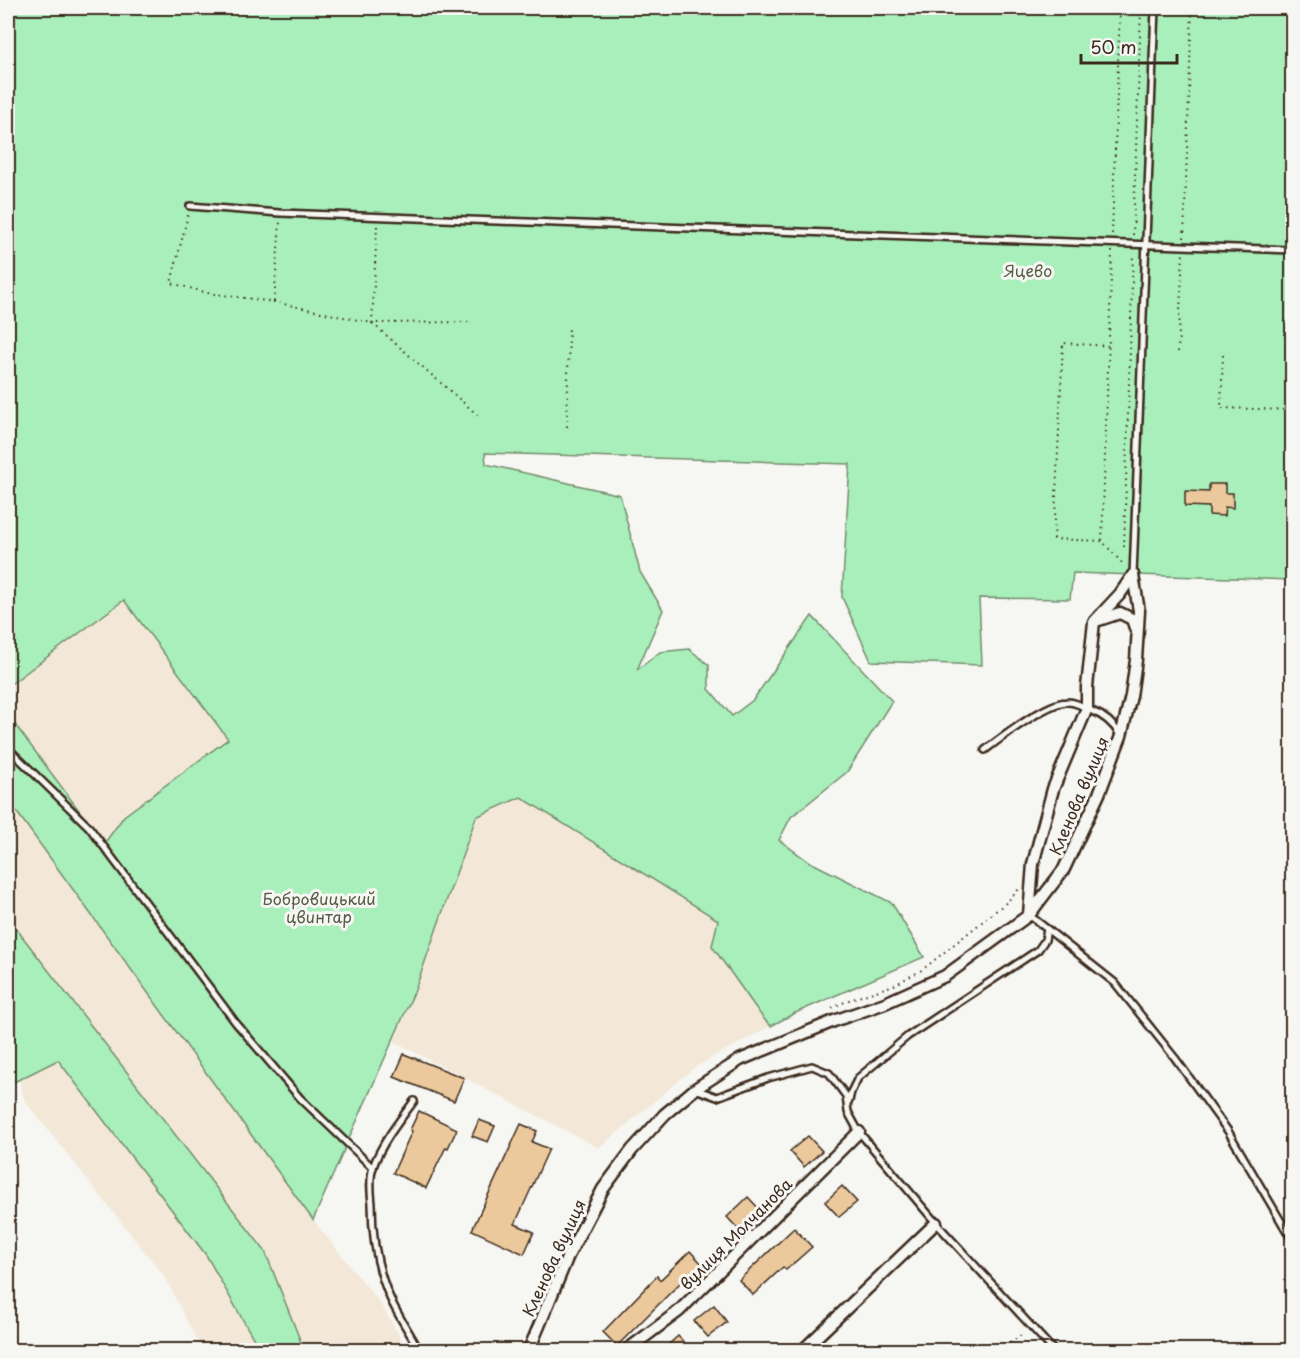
<svg xmlns="http://www.w3.org/2000/svg" width="1300" height="1358" viewBox="0 0 1300 1358" font-family="'Playpen Sans',sans-serif">
<style>
.built{fill:#f3e8d8}
.green{fill:#a9efbb;stroke:#728c6c;stroke-width:1.5}
.building{fill:#ebc99c;stroke:#3b2a1e;stroke-width:1.5}
.lines{fill:none;stroke-linecap:round;stroke-linejoin:round}
.lane-casing{stroke:#3b2a1e;stroke-width:10}
.street-casing{stroke:#3b2a1e;stroke-width:15}
.path{stroke:#3b2a1e;stroke-width:2;stroke-dasharray:1.5 4.5;stroke-linecap:butt}
.lane{stroke:#f6f6f2;stroke-width:5}
.street{stroke:#f6f6f2;stroke-width:10}
.labels{text-anchor:middle;stroke-width:6;stroke-linejoin:round;paint-order:stroke}
.park-label{font-size:16px;fill:#565b45;stroke:#f6f6f2}
.street-label{font-size:16px;fill:#3b2a1e;stroke:#f6f6f2}
</style>
<rect width="100%" height="100%" fill="#f6f6f2"/>
<filter id="ink" filterUnits="userSpaceOnUse"><feTurbulence type="fractalNoise" baseFrequency=".0167" numOctaves="2"/><feDisplacementMap in="SourceGraphic" scale="12" xChannelSelector="R" yChannelSelector="G"/><feConvolveMatrix kernelMatrix="1 2 1 2 8 2 1 2 1" color-interpolation-filters="sRGB"/></filter>
<g filter="url(#ink)">
<!-- built -->
<g class="built">
<path d="M 124,600 L 228,740 L 124,816 L 104,845 L 8,715 L 8,686 Z"/>
<path d="M 521,797 L 719,920 L 763,1018 L 771,1026 L 695,1067 L 599,1148 L 393,1041 L 415,990 L 476,817 Z"/>
<path d="M 8,800 L 313,1220 L 380,1303 L 408,1350 L 304,1350 L 265,1251 L 8,918 Z"/>
<path d="M 57,1060 L 206,1255 L 260,1350 L 202,1350 L 164,1276 L 25,1101 L 19,1080 Z"/>
</g>
<!-- green -->
<g class="green">
<path d="M 8,8 L 1292,8 L 1292,580 L 1073,573 L 1070,599 L 979,598 L 982,665 L 871,661 L 842,597 L 850,464 L 485,453 L 486,464 L 620,495 L 640,572 L 663,610 L 637,670 L 660,652 L 689,649 L 709,665 L 709,689 L 732,716 L 753,700 L 812,616 L 892,701 L 847,772 L 791,817 L 779,840 L 808,861 L 892,903 L 924,957 L 793,1014 L 771,1026 L 763,1018 L 712,946 L 718,920 L 521,797 L 476,817 L 415,990 L 313,1220 L 8,800 L 8,715 L 104,844 L 124,816 L 228,739 L 124,600 L 8,686 Z"/>
<path d="M 8,918 L 265,1251 L 304,1350 L 260,1350 L 206,1255 L 58,1060 L 8,1085 Z"/>
</g>
<!-- building -->
<g class="building">
<path d="M 1209,484 L 1225,484 L 1225,493 L 1233,493 L 1233,508 L 1225,507 L 1224,516 L 1209,515 L 1209,507 L 1185,506 L 1185,491 L 1209,492 Z"/>
<path d="M 404,1054 L 464,1078 L 454,1101 L 394,1077 Z"/>
<path d="M 419,1111 L 457,1129 L 448,1148 L 446,1147 L 426,1188 L 393,1173 L 412,1131 L 410,1130 Z"/>
<path d="M 479,1120 L 495,1126 L 488,1142 L 472,1136 Z"/>
<path d="M 521,1124 L 537,1131 L 532,1142 L 549,1149 L 515,1224 L 534,1232 L 524,1254 L 472,1230 Z"/>
<path d="M 808,1136 L 822,1151 L 804,1167 L 790,1151 Z"/>
<path d="M 842,1186 L 857,1202 L 839,1217 L 825,1202 Z"/>
<path d="M 748,1197 L 761,1211 L 741,1232 L 727,1217 Z"/>
<path d="M 794,1228 L 812,1247 L 786,1270 L 783,1267 L 753,1295 L 739,1280 Z"/>
<path d="M 690,1251 L 703,1265 L 683,1284 L 681,1282 L 617,1346 L 603,1332 L 657,1276 L 660,1280 Z"/>
<path d="M 714,1305 L 727,1322 L 708,1337 L 694,1321 Z"/>
<path d="M 678,1336 L 691,1350 L 674,1350 L 669,1344 Z"/>
</g>
<g class="lines">
<defs>
<g id="lane">
<path d="M 190,206 L 280,213 L 1292,250"/>
<path d="M 1133,575 L 1155,8"/>
<path d="M 8,748 L 89,827 L 236,1023 L 300,1098 L 373,1168"/>
<path d="M 985,750 C 1001,738 1046,703 1066,702 C 1074,701 1085,707 1092,711 C 1105,716 1113,723 1120,735"/>
<path d="M 1047,929 L 1115,983 L 1175,1058 L 1228,1131 L 1292,1240"/>
<path d="M 695,1089 L 717,1097 L 768,1078 L 812,1066 L 829,1073 L 846,1096 L 848,1112 L 859,1132 L 936,1223 L 1053,1350"/>
<path d="M 414,1101 C 399,1121 381,1144 373,1167 C 369,1179 371,1193 372,1204 C 372,1235 377,1269 390,1298 C 398,1316 410,1333 419,1350"/>
<path d="M 849,1101 L 851,1092 L 858,1078 L 908,1036 L 1038,950 L 1045,940 L 1047,929 L 1029,915"/>
</g>
<g id="street">
<path d="M 1099,620 L 1120,613 L 1132,619 L 1136,631"/>
<path d="M 1029,915 L 1033,864 L 1053,789 L 1087,708 L 1087,687 L 1094,622 L 1120,594 L 1133,575"/>
<path d="M 529,1350 L 568,1256 L 603,1189 L 632,1150 L 665,1114 L 695,1089 L 740,1060 L 834,1021 L 885,1003 L 945,976 L 1029,915 L 1064,869 L 1099,794 L 1121,736 L 1131,696 L 1136,660 L 1139,611 L 1133,575"/>
<path d="M 627,1350 L 679,1311 L 859,1132"/>
<path d="M 803,1350 L 936,1223"/>
</g>
</defs>
<!-- lane casing -->
<use href="#lane" class="lane-casing"/>
<!-- street casing -->
<use href="#street" class="street-casing"/>
<!-- path -->
<g class="path">
<path d="M 188,215 L 171,283 L 208,293 L 274,302 L 372,323 L 481,418"/>
<path d="M 377,226 L 372,323 L 470,322"/>
<path d="M 1112,234 L 1120,8"/>
<path d="M 1133,235 L 1141,8"/>
<path d="M 1184,238 L 1192,8"/>
<path d="M 1112,251 L 1102,541 L 1123,564"/>
<path d="M 274,302 L 280,222"/>
<path d="M 1178,352 L 1183,253"/>
<path d="M 1223,355 L 1221,408 L 1292,410"/>
<path d="M 567,427 L 569,326"/>
<path d="M 1102,541 L 1054,539 L 1063,343 L 1109,346"/>
<path d="M 1124,547 L 1133,253"/>
<path d="M 832,1008 L 849,1000 L 894,985 L 922,970 L 1007,902 L 1020,888"/>
<path d="M 1000,1350 L 1024,1333"/>
</g>
<!-- lane -->
<use href="#lane" class="lane"/>
<!-- street -->
<use href="#street" class="street"/>
</g>
</g>
<g class="labels">
<!-- park labels -->
<g class="park-label">
<text x="1028" y="277">Яцево</text>
<text x="319" y="905">Бобровицький<tspan x="319" dy="18">цвинтар</tspan></text>
</g>
<!-- street labels -->
<g class="street-label">
<text transform="translate(1079 796) rotate(-67)" y="6">Кленова вулиця</text>
<text transform="translate(736 1234) rotate(-45)" y="6">вулиця Молчанова</text>
<text transform="translate(554 1258) rotate(-65)" y="6">Кленова вулиця</text>
</g>
</g>
<!-- margin -->
<rect width="1300" height="1358" fill="none" stroke="#f6f6f2" stroke-width="30"/>
<rect x="15" y="15" width="1270" height="1328" fill="none" stroke="#3b2a1e" stroke-width="2" filter="url(#ink)"/>
<!-- scale -->
<path d="M1081 54v9h96v-9" fill="none" stroke="#3b2a1e" stroke-width="3"/>
<text x="1090" y="54" font-size="18" fill="#3b2a1e" stroke="#f6f6f2" stroke-width="4.5" paint-order="stroke">50 m</text>
</svg>
